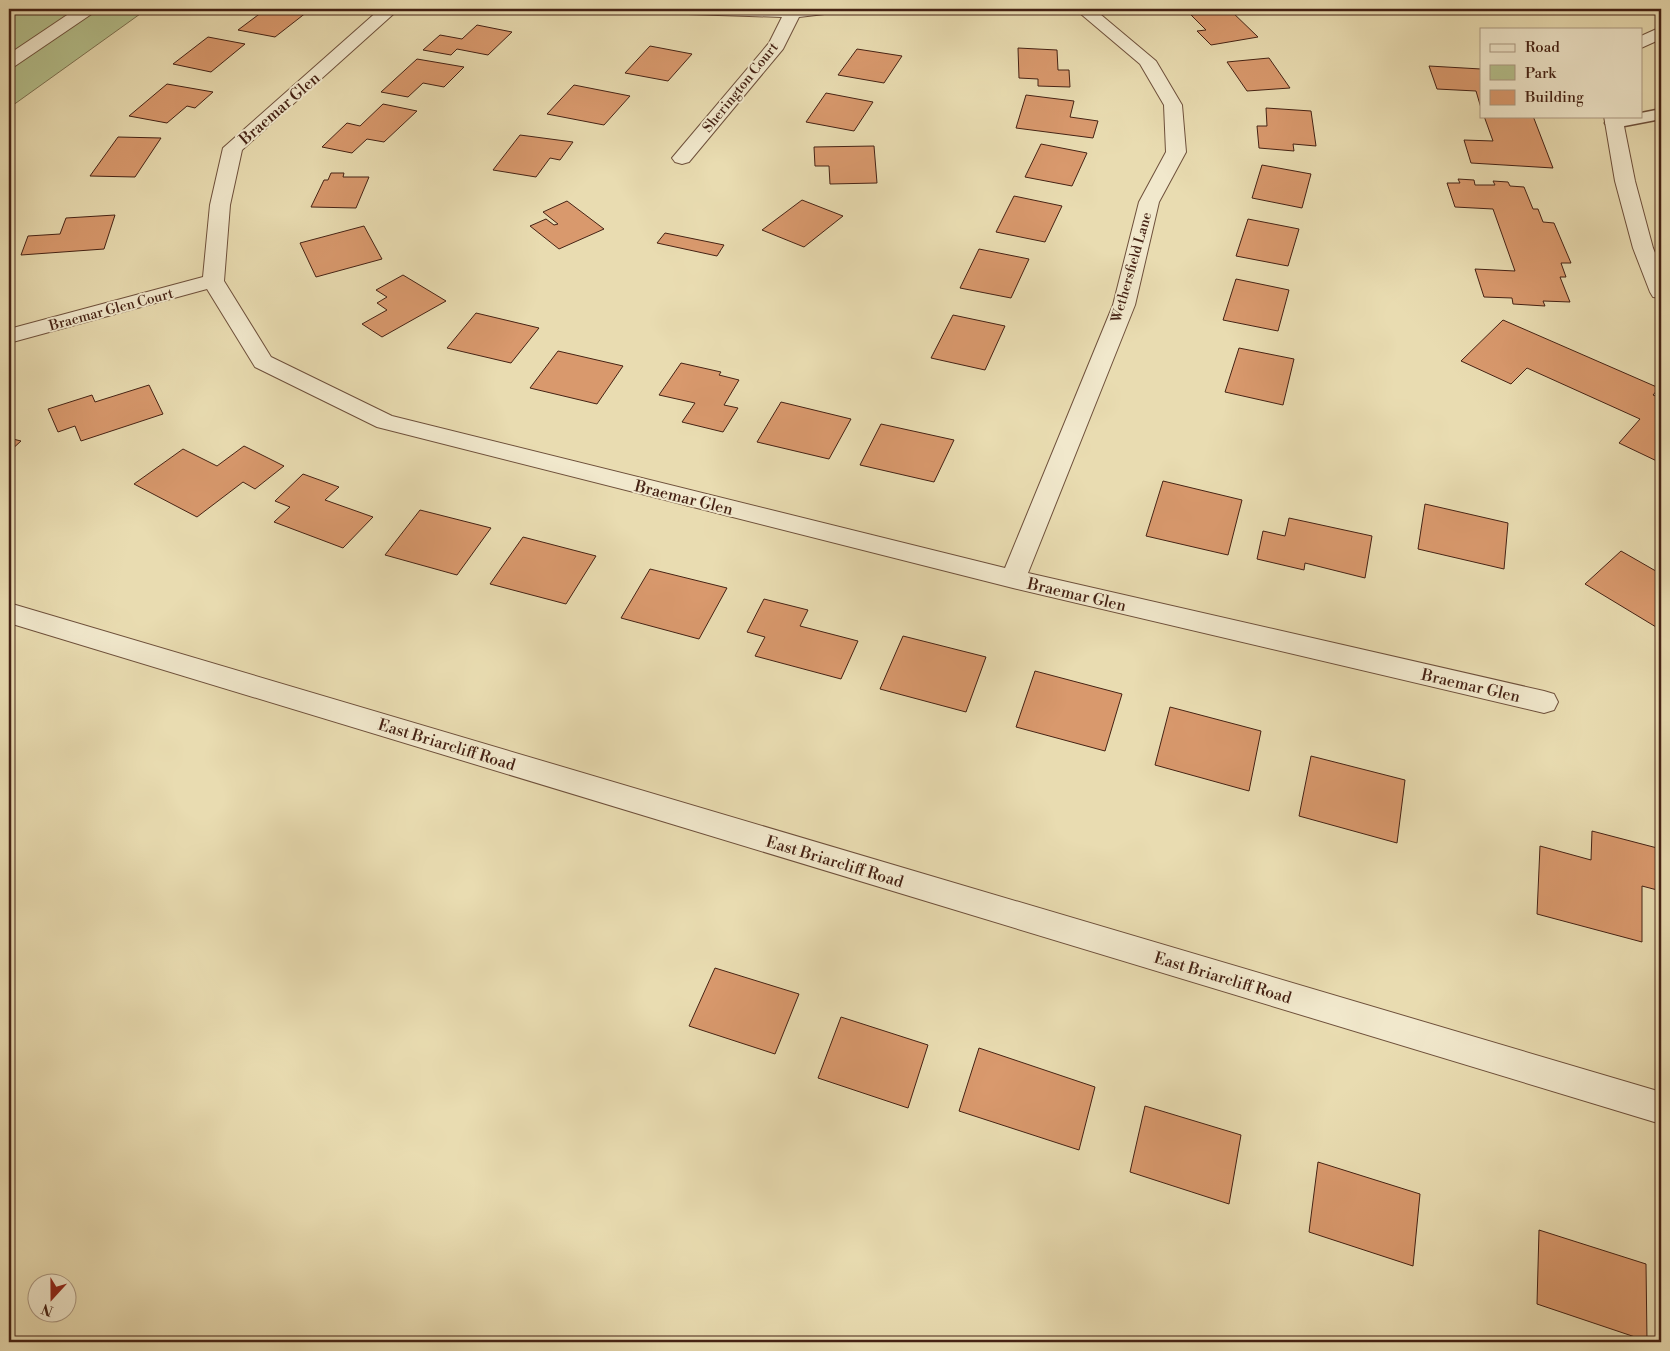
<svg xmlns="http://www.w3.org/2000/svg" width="1670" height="1351" viewBox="0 0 1670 1351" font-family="'Libre Bodoni',serif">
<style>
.green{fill:#b5c08c;stroke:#7d7150}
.building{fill:#d9996d;stroke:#452214}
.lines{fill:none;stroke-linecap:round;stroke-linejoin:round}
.service-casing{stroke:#6e503b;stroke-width:3}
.minor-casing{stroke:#6e503b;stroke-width:2}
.tertiary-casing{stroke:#6e503b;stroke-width:2}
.service{fill:#f1e8cc;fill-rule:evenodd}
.minor{fill:#f1e8cc;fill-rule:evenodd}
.tertiary{fill:#f1e8cc;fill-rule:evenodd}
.labels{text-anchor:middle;stroke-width:4;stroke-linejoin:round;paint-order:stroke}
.far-street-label{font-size:14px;fill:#452214;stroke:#f1e8cc}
.street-label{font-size:16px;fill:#452214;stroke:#f1e8cc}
</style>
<rect width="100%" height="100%" fill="#e9dcb1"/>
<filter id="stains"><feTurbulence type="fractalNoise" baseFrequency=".004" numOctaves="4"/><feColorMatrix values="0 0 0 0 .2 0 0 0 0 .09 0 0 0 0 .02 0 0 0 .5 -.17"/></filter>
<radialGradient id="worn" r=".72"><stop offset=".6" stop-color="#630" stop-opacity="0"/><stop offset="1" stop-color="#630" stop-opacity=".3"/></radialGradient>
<!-- green -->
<path class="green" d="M 9,9 L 147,9 L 9,108 Z"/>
<!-- building -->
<g class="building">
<path d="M 266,9 L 291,9 L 307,12 L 275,37 L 238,30 Z"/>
<path d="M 1229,9 L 1258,37 L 1211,45 L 1197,31 L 1206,30 L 1191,15 Z"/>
<path d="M 477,25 L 512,32 L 488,55 L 457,49 L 451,55 L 423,50 L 440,35 L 462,39 Z"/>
<path d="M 208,37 L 245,44 L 211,72 L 173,64 Z"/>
<path d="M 650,46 L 692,54 L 668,81 L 625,73 Z"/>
<path d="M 1018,48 L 1057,50 L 1058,70 L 1069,70 L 1070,87 L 1038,86 L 1038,79 L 1019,78 Z"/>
<path d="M 857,49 L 902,56 L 884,83 L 838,75 Z"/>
<path d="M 1269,58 L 1290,88 L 1247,91 L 1227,62 Z"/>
<path d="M 417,59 L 464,67 L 444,87 L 423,83 L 408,97 L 381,92 Z"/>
<path d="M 1429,66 L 1481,69 L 1481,108 L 1476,91 L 1437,89 Z"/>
<path d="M 167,84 L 213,92 L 195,108 L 187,106 L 167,123 L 129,116 Z"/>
<path d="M 574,85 L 630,96 L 604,125 L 547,114 Z"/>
<path d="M 826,93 L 873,102 L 854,131 L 806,122 Z"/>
<path d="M 1026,95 L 1074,101 L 1070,117 L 1098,121 L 1093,138 L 1016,128 Z"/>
<path d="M 383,104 L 417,111 L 384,142 L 367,139 L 352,153 L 322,147 L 347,123 L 360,126 Z"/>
<path d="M 1266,108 L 1311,111 L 1316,146 L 1293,144 L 1294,151 L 1259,148 L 1257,126 L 1267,126 Z"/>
<path d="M 1484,116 L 1533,116 L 1553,168 L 1471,163 L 1464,140 L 1493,141 Z"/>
<path d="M 520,135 L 573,142 L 560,160 L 550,158 L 536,177 L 493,170 Z"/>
<path d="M 118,137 L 161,138 L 135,177 L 90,176 Z"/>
<path d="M 1041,144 L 1087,153 L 1072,186 L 1025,177 Z"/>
<path d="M 874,146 L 877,183 L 830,184 L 829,166 L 815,166 L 814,147 Z"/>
<path d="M 1262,165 L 1311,174 L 1302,208 L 1252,198 Z"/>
<path d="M 331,173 L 344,173 L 343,177 L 369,177 L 356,208 L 311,207 L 324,180 L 328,180 Z"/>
<path d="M 1458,179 L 1474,180 L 1475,185 L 1495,185 L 1493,181 L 1508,182 L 1510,186 L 1524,187 L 1533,209 L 1538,209 L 1543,222 L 1554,223 L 1571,263 L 1561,263 L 1566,277 L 1560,277 L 1570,302 L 1543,301 L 1545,306 L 1513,304 L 1512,298 L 1484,297 L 1475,269 L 1515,271 L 1493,209 L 1455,207 L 1447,183 L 1460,183 Z"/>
<path d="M 1014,196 L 1062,206 L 1045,242 L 996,232 Z"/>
<path d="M 802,200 L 843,216 L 804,247 L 762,230 Z"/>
<path d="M 567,201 L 604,229 L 559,249 L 530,226 L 546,219 L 554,225 L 558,224 L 543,212 Z"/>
<path d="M 115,215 L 104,249 L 21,255 L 28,236 L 60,234 L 66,218 Z"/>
<path d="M 1248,219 L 1299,229 L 1288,266 L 1236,256 Z"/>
<path d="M 364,226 L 382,259 L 316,277 L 300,243 Z"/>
<path d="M 665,233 L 724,245 L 717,256 L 657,243 Z"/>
<path d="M 979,249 L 1029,259 L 1011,298 L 960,288 Z"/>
<path d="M 403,275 L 446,301 L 382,337 L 362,324 L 387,310 L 377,303 L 387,297 L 376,290 Z"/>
<path d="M 1236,279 L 1289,290 L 1278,331 L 1223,320 Z"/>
<path d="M 476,313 L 539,328 L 511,363 L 447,348 Z"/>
<path d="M 953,315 L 1005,326 L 985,370 L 931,358 Z"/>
<path d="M 1503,320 L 1659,388 L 1653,395 L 1661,398 L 1661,463 L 1619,443 L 1640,419 L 1527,368 L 1511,384 L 1461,361 Z"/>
<path d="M 1239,348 L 1294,359 L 1283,405 L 1225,392 Z"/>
<path d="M 558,351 L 623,366 L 597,404 L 530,388 Z"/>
<path d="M 681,363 L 721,372 L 719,375 L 739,380 L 724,405 L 738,408 L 723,432 L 682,422 L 695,403 L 659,395 Z"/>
<path d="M 149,385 L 163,414 L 81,441 L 75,426 L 58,432 L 48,409 L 92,395 L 95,402 Z"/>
<path d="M 781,402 L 851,419 L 829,459 L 757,442 Z"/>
<path d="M 881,424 L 954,440 L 934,482 L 860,465 Z"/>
<path d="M 9,438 L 21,441 L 9,452 Z"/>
<path d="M 244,446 L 284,466 L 255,489 L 243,482 L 197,517 L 134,484 L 183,449 L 217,466 Z"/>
<path d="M 303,474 L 339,487 L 325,500 L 373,517 L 343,548 L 274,522 L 290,507 L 275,501 Z"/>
<path d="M 1163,481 L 1242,500 L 1228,555 L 1146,536 Z"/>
<path d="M 1425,504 L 1508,523 L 1504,569 L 1418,549 Z"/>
<path d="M 420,510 L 491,528 L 457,575 L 385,555 Z"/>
<path d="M 1289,518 L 1372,536 L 1365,578 L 1305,563 L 1304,570 L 1257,559 L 1263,531 L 1285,536 Z"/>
<path d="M 523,537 L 596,556 L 566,604 L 490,584 Z"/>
<path d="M 1621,551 L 1661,574 L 1661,630 L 1585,584 Z"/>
<path d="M 650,569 L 727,588 L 699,639 L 621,618 Z"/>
<path d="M 764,599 L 808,610 L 800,626 L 858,641 L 841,679 L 755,656 L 765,637 L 747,632 Z"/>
<path d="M 903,636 L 986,657 L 966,712 L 880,689 Z"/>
<path d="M 1035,671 L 1122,694 L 1105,751 L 1016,727 Z"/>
<path d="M 1170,707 L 1261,731 L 1249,791 L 1155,765 Z"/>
<path d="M 1311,756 L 1405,780 L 1397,843 L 1299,816 Z"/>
<path d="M 1592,831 L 1661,849 L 1661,891 L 1642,886 L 1642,942 L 1537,914 L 1540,846 L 1591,860 Z"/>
<path d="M 715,968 L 799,994 L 775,1054 L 689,1026 Z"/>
<path d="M 841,1017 L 928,1045 L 908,1108 L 818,1078 Z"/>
<path d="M 979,1048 L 1095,1087 L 1079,1150 L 959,1111 Z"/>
<path d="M 1145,1106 L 1241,1135 L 1229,1204 L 1130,1172 Z"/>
<path d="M 1318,1162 L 1420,1194 L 1413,1266 L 1309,1232 Z"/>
<path d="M 1539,1230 L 1646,1264 L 1647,1341 L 1537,1304 Z"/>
</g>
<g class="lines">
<defs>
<path id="service" d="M 1661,109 L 1661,119 L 1614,128 L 1608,127 L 1605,123 L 1608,119 L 1622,116 L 1641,116 L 1641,113 Z"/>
<g id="minor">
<path d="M 76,9 L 96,9 L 93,13 L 15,66 L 9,67 L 9,54 Z"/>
<path d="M 380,9 L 399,9 L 242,150 L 230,205 L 224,281 L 271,357 L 392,416 L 1005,568 L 1113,305 L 1139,202 L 1166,152 L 1164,105 L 1140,64 L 1075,9 L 1094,9 L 1156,61 L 1182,105 L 1186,152 L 1159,202 L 1135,305 L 1028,573 L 1544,691 L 1554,694 L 1558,702 L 1554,710 L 1544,713 L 1013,588 L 377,427 L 255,367 L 207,289 L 9,343 L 9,329 L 203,277 L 210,205 L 223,148 Z"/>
<path d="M 680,9 L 836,9 L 833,13 L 799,17 L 783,49 L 689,162 L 682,164 L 675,162 L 672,158 L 769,43 L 782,17 L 688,14 L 682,13 Z"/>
<path d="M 1661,27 L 1661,39 L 1641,48 L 1641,36 Z"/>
<path d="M 1604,116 L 1622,116 L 1635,181 L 1653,248 L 1661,267 L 1661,298 L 1653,297 L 1650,292 L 1633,248 L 1615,181 Z"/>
</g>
<path id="tertiary" d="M 9,603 L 1661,1092 L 1661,1124 L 9,623 Z"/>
</defs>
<!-- service casing -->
<use href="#service" class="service-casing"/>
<!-- minor casing -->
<use href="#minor" class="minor-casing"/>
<!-- tertiary casing -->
<use href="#tertiary" class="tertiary-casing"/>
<!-- service -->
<use href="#service" class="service"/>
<!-- minor -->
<use href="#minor" class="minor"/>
<!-- tertiary -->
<use href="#tertiary" class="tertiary"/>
</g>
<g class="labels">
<!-- far-street labels -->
<g class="far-street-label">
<text transform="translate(740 87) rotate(-51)" y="5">Sherington Court</text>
<text transform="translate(1131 267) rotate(-74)" y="5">Wethersfield Lane</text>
<text transform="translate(111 309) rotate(-15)" y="5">Braemar Glen Court</text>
</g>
<!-- street labels -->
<g class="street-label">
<text transform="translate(279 108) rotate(-41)" y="6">Braemar Glen</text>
<text transform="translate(684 497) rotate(14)" y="6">Braemar Glen</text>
<text transform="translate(1077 594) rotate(13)" y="6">Braemar Glen</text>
<text transform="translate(1471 685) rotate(13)" y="6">Braemar Glen</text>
<text transform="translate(447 744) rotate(17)" y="6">East Briarcliff Road</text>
<text transform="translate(835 861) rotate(17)" y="6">East Briarcliff Road</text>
<text transform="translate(1223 977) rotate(17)" y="6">East Briarcliff Road</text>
</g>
</g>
<!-- margin -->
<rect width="1670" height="1351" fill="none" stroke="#e9dcb1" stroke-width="30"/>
<rect x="10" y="10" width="1650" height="1331" fill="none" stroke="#452214" stroke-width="2.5"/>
<rect x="15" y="15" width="1640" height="1321" fill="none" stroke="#452214"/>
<!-- legend -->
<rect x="1480" y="28" width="162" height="90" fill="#f1e8cc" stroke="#ac9982"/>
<rect x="1490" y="44" width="25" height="8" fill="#f1e8cc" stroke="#ac9982"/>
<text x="1525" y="52" font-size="15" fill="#452214">Road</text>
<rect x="1490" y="65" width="25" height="15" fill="#b5c08c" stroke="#ac9982"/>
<text x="1525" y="78" font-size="15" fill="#452214">Park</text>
<rect x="1490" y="90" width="25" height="15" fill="#d9996d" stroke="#ac9982"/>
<text x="1525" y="102" font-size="15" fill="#452214">Building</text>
<!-- north arrow -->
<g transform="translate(52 1298) rotate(201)"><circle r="24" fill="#f1e8cc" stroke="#ac9982"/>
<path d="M0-4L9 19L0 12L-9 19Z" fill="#8f2418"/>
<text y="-8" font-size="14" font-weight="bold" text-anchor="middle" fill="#452214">N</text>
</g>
<rect width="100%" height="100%" filter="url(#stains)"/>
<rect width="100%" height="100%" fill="url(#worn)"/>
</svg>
